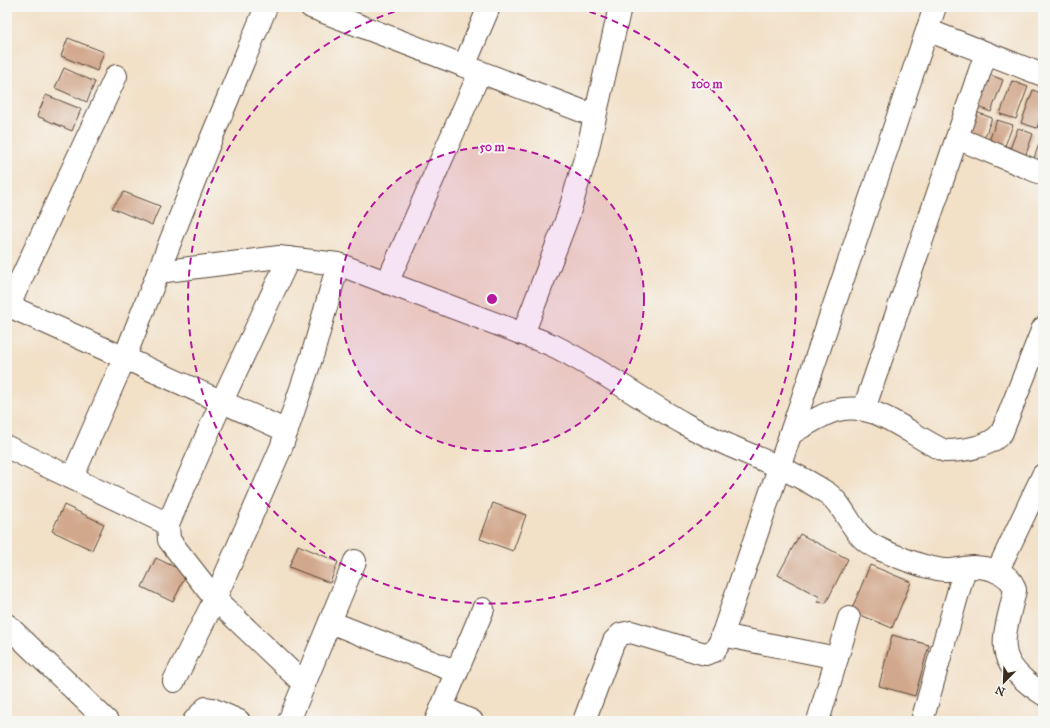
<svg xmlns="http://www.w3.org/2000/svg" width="1050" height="728" viewBox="0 0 1050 728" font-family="'IM FELL Great Primer',serif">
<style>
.building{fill:#d2a88d}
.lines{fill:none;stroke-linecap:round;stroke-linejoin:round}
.minor-casing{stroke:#564537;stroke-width:24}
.minor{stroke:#fff;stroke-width:22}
.ring{fill:none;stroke:#b5179e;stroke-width:2;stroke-dasharray:7 5}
.centre{fill:#b5179e;stroke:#f6f6f2;stroke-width:2}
.ring-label{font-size:12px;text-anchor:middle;font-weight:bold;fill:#b5179e;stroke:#f6f6f2;stroke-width:4;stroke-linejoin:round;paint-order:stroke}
</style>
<rect width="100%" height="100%" fill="#f6f6f2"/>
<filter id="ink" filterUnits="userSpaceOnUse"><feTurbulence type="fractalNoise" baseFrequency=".025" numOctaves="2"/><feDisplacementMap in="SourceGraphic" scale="8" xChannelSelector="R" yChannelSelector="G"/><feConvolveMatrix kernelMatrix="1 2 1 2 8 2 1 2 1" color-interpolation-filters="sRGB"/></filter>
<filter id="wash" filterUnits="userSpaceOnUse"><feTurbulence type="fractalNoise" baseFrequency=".012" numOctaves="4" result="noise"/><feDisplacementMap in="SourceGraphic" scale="16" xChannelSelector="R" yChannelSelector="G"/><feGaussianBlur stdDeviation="0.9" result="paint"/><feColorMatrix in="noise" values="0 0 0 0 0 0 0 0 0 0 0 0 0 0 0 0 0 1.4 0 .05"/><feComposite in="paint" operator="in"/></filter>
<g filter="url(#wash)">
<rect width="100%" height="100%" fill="#f2e0c7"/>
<g id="blocks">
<!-- building -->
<g class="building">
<path d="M 68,38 L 104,52 L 97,71 L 61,56 Z"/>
<path d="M 64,68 L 95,82 L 87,102 L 55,88 Z"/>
<path d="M 988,74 L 1003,80 L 991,112 L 976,106 Z"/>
<path d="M 1012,81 L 1028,87 L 1016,119 L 1000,114 Z"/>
<path d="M 1033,90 L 1043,94 L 1043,111 L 1037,128 L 1021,123 Z"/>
<path d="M 46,95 L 81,109 L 72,131 L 37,116 Z"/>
<path d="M 976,112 L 992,118 L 982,144 L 967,138 Z"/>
<path d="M 997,120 L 1013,125 L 1003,151 L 987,146 Z"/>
<path d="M 1018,128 L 1033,134 L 1024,160 L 1008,154 Z"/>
<path d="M 1041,138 L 1043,138 L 1043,168 L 1032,164 Z"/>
<path d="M 124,192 L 160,206 L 152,225 L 112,208 Z"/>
<path d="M 493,503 L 526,515 L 513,551 L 480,539 Z"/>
<path d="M 64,505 L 104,524 L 92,550 L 52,531 Z"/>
<path d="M 800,534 L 848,559 L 826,603 L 817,602 L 820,597 L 778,575 Z"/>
<path d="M 298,545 L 338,562 L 330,583 L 289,567 Z"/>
<path d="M 156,558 L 187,573 L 173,602 L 142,587 Z"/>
<path d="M 870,565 L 911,582 L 892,628 L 851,611 Z"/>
<path d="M 892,635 L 929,645 L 915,696 L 879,686 Z"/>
</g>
</g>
</g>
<g filter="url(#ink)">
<use href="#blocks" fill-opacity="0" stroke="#564537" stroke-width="1"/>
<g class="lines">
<defs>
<g id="minor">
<path d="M 311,7 L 595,116"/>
<path d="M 927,30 L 1043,75"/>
<path d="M 464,66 L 489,7"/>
<path d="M 957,138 L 1043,174"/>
<path d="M 289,258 L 221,403 L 168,524 L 169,540 L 215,599 L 304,684"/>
<path d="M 158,272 L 279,257 L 338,264 L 552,345 C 599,368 640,399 685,424 C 731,450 783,464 827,493 C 846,506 852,535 872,545 C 886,553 913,563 928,567 C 934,568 941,570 946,570 C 955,571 964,567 973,567 C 989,567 1011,573 1015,590 C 1003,643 991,660 1043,694"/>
<path d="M 387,283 L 480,72"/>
<path d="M 9,306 L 287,431"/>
<path d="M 7,309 L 116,76"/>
<path d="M 523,334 L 568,216 L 587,152 L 620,7"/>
<path d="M 864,409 L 986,53"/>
<path d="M 790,434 C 804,426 819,416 834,411 C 874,398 910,436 945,451 C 963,451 991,447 1002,432 L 1043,328"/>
<path d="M 7,447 L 168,524"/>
<path d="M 72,478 L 124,359 L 206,151 L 266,7"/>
<path d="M 997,572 L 1043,475"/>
<path d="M 330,622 L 457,672"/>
<path d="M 7,625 L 107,721"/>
<path d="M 722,635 L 837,658"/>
<path d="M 174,681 L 215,599 L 281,448 L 313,353 L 338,264"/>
<path d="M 442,708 L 472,721"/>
<path d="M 194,721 L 206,708 L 212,709 L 239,721"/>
<path d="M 289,721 L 355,561"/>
<path d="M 436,721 L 483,609"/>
<path d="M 584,721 L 614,641 L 621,634 L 631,632 L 705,654 L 714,651 L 720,642 L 935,7"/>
<path d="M 818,721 L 849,618"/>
<path d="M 922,721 L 965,568"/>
</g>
</defs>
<!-- minor casing -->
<use href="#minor" class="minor-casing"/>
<!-- minor -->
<use href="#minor" class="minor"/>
</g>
</g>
<!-- distance rings -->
<circle cx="492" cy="299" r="152" fill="#b5179e" fill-opacity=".12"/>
<g class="ring">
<circle cx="492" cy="299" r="152"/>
<path d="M578 8A304 304 0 1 1 406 8"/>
</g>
<circle cx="492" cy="299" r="6" class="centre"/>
<g class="ring-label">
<text x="707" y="88">100 m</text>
<text x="492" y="151">50 m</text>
</g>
<!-- margin -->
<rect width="1050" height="728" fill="none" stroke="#f6f6f2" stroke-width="24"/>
<!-- north arrow -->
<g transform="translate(1004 682) rotate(203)" stroke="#f6f6f2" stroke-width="3" paint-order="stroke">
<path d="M0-3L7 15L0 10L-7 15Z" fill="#3b2a1e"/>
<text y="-6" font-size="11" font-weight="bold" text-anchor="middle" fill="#3b2a1e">N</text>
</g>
</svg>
